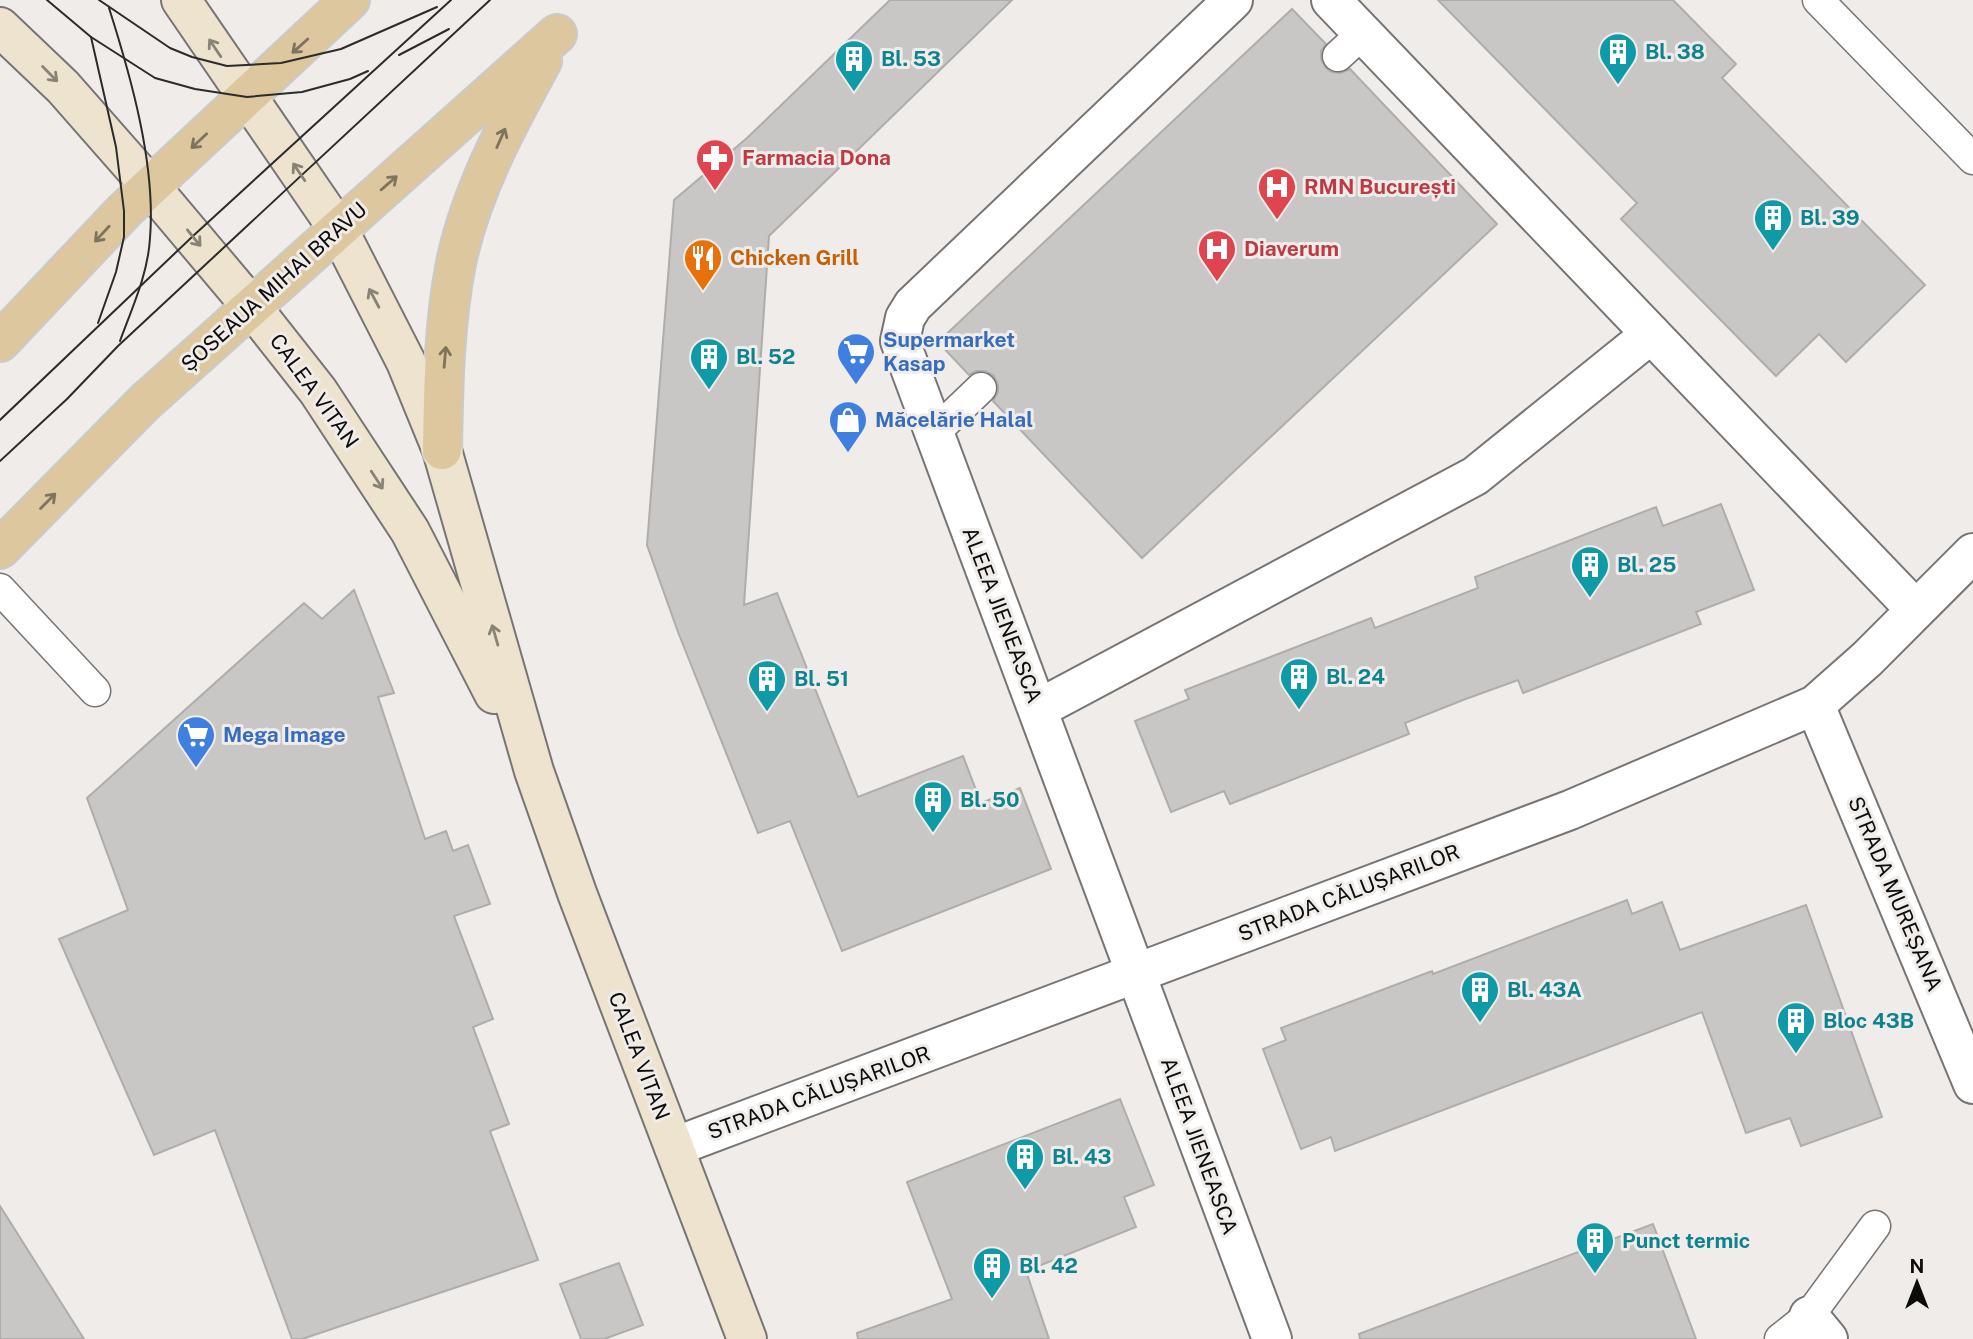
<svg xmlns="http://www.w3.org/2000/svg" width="1973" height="1339" viewBox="0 0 1973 1339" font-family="'Public Sans',sans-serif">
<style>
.building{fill:#c9c7c5;stroke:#afadab;stroke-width:2}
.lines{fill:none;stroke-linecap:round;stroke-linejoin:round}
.service-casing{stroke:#777573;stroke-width:33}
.minor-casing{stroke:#777573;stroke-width:42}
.secondary-casing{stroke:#777573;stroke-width:42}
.primary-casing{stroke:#cacac9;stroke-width:42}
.service{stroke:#fff;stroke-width:30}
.minor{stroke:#fff;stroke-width:38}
.secondary{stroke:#ede3cf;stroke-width:38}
.primary{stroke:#dcc79e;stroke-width:38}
.tram{stroke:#2b2b29;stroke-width:2}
.oneway{stroke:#7e735c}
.oneway2{stroke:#888277}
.labels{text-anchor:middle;stroke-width:6;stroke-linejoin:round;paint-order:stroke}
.culture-label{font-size:21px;font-weight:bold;fill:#0d838f;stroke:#efecea;text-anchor:start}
.health-label{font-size:21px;font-weight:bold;fill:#be3a42;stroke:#efecea;text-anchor:start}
.food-label{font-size:21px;font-weight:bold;fill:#c56008;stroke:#efecea;text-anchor:start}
.street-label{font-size:21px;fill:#0c0c0b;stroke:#efecea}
.shop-label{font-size:21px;font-weight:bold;fill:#366cbe;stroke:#efecea;text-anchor:start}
</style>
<rect width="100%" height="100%" fill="#efecea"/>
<!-- building -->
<g class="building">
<path d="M 890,0 L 1012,0 L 769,236 L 744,605 L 777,593 L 858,797 L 963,756 L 981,803 L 1020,788 L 1051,869 L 842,951 L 790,821 L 758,833 L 678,632 L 647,545 L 674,200 L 747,138 Z"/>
<path d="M 1438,0 L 1673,0 L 1736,64 L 1722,78 L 1925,285 L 1846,362 L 1819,334 L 1776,376 L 1621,219 L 1637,203 Z"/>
<path d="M 1292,9 L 1326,44 L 1321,51 L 1321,59 L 1326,68 L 1332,72 L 1341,73 L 1350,69 L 1497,224 L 1142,558 L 993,401 L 998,392 L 998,385 L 994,376 L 985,371 L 976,371 L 969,375 L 938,342 Z"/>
<path d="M 1721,504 L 1754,590 L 1696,612 L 1701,624 L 1523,693 L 1518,680 L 1463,700 L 1405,723 L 1409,734 L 1230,804 L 1224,791 L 1171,812 L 1135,721 L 1189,699 L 1185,690 L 1371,618 L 1375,628 L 1478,588 L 1475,577 L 1656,507 L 1663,526 Z"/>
<path d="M 354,590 L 394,693 L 378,697 L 425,839 L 446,831 L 453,851 L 468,845 L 490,904 L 454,916 L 493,1019 L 473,1027 L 509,1124 L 490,1131 L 538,1260 L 302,1339 L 292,1339 L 215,1130 L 154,1155 L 59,939 L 128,910 L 87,798 L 304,603 L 322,619 Z"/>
<path d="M 1627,900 L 1632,914 L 1662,902 L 1680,950 L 1806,905 L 1882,1117 L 1801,1146 L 1790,1118 L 1746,1133 L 1702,1012 L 1335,1151 L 1331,1137 L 1301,1149 L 1263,1049 L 1286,1040 L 1281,1028 L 1432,971 L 1433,974 Z"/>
<path d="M 1120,1099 L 1154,1185 L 1124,1197 L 1136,1227 L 1026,1271 L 1049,1339 L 858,1339 L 857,1333 L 952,1299 L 907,1182 Z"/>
<path d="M 0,1206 L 84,1339 L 0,1339 Z"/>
<path d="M 1653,1224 L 1696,1339 L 1360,1339 L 1359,1334 Z"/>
<path d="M 619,1263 L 643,1325 L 604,1339 L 581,1339 L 560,1284 Z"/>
</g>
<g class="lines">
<defs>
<g id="service">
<path d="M 1818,0 L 1973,159"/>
<path d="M 1338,56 L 1363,33"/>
<path d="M 934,433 L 981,388"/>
<path d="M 0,589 L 95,691"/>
<path d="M 1780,1339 L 1809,1316 L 1875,1226"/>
</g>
<g id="minor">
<path d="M 1233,0 L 913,305 L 905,318 L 900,341 L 1272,1339"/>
<path d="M 1331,0 L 1915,609"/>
<path d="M 1815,705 L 1973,1084"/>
<path d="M 1038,709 L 1475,476 L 1651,334"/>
<path d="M 674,1147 L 1570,810 L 1815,705 L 1867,659 L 1973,553"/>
<path d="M 1809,1316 L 1828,1339"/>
</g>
<g id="secondary">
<path d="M 181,0 L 338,229 L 406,362 L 442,450 L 534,771 L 577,893 L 747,1339"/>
<path d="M 0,27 L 63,87 L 150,186 L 251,306 L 318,391 L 410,531 L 494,694"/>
</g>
<g id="primary">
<path d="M 0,342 L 124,211 L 350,0"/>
<path d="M 442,450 C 443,388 444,324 456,263 C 471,191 507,125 542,61"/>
<path d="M 0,549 L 145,402 L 557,34"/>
</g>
</defs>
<!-- service casing -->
<use href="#service" class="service-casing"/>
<!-- minor casing -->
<use href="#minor" class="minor-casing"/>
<!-- secondary casing -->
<use href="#secondary" class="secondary-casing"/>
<!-- primary casing -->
<use href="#primary" class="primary-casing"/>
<!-- service -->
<use href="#service" class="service"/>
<!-- minor -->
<use href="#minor" class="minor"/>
<!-- secondary -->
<use href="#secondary" class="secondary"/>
<!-- primary -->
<use href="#primary" class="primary"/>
<!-- tram -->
<g class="tram">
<path d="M 47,0 L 91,37 L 155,78 L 195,89 L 247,97 L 302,92 L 350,79 L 368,71"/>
<path d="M 99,0 L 170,48 L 192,57 L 227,66 L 281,63 L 341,49 L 437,7"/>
<path d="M 109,8 C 131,77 156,165 150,238 C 148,274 132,308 120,341"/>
<path d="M 91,37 L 116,147 L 124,211 L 124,237 L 116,272 L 98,323"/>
<path d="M 399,55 L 449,29"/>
<path d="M 0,420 L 193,236 L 451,0"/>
<path d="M 0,461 L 67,399 L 118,346 L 490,0"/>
</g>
</g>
<!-- one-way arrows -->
<defs><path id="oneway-shaft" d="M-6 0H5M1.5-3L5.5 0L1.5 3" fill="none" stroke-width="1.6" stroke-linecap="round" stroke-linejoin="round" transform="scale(1.75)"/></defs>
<g class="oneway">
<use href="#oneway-shaft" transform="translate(300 46) rotate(138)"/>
<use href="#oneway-shaft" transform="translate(501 138) rotate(-66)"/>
<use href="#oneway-shaft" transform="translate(199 141) rotate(137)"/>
<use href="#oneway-shaft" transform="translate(389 183) rotate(-41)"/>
<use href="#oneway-shaft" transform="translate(102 234) rotate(133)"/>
<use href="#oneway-shaft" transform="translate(445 357) rotate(-85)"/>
<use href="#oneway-shaft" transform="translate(48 501) rotate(-45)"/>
</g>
<g class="oneway2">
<use href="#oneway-shaft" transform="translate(215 48) rotate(-124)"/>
<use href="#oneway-shaft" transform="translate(50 74) rotate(45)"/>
<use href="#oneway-shaft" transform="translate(299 172) rotate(-124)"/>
<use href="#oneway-shaft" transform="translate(194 238) rotate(51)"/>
<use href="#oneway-shaft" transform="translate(374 298) rotate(-118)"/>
<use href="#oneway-shaft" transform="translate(377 480) rotate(57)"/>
<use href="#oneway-shaft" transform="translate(495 635) rotate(-106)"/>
</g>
<!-- icons -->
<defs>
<symbol id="building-pin" viewBox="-11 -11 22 30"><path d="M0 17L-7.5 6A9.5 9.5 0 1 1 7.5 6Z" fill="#0f9aa8" stroke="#efecea"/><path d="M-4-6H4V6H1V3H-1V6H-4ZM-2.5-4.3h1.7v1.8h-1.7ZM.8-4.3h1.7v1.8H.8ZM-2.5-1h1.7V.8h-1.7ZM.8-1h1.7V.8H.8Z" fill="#fff"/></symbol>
<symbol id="pharmacy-pin" viewBox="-11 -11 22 30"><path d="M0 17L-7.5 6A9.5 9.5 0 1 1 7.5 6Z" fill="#e0444e" stroke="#efecea"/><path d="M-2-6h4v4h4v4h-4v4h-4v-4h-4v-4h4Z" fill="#fff"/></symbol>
<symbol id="hospital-pin" viewBox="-11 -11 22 30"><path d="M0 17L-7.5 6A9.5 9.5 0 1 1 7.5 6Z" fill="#e0444e" stroke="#efecea"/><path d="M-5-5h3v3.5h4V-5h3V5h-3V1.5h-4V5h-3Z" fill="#fff"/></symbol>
<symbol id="restaurant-pin" viewBox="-11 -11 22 30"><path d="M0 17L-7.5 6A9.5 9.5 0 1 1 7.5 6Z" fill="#e8710a" stroke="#efecea"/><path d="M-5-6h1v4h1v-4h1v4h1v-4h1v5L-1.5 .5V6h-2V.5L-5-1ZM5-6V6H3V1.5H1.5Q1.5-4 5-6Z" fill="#fff"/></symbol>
<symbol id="supermarket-pin" viewBox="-11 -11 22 30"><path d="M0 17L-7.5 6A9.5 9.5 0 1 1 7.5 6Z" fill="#3f7fe0" stroke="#efecea"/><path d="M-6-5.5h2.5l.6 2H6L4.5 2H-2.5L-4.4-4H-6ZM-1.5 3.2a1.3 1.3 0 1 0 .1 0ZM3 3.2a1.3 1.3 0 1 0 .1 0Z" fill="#fff"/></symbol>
<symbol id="shop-pin" viewBox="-11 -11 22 30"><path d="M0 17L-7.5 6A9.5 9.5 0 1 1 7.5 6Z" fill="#3f7fe0" stroke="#efecea"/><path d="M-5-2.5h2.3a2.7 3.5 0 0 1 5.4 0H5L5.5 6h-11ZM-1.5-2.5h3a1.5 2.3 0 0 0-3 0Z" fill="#fff"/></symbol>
</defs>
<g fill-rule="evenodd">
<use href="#building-pin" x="1596" y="30" width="44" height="60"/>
<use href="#building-pin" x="832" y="37" width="44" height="60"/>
<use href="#pharmacy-pin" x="693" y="136" width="44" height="60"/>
<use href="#hospital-pin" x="1255" y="165" width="44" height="60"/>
<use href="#building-pin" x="1751" y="196" width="44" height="60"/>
<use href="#hospital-pin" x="1195" y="227" width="44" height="60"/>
<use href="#restaurant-pin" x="681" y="236" width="44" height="60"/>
<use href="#supermarket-pin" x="834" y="330" width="44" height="60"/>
<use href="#building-pin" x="687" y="335" width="44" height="60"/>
<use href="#shop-pin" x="826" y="398" width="44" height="60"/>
<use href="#building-pin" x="1568" y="543" width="44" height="60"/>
<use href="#building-pin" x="1277" y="655" width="44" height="60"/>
<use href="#building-pin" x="745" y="657" width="44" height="60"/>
<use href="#supermarket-pin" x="174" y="713" width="44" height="60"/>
<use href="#building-pin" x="911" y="778" width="44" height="60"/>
<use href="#building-pin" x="1458" y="968" width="44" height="60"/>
<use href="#building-pin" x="1774" y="999" width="44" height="60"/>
<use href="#building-pin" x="1003" y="1135" width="44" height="60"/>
<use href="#building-pin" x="1573" y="1219" width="44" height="60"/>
<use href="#building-pin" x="970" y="1244" width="44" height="60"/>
</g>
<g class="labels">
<!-- culture labels -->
<g class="culture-label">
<text x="1645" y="59">Bl. 38</text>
<text x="881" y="66">Bl. 53</text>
<text x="1800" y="225">Bl. 39</text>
<text x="736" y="364">Bl. 52</text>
<text x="1617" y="572">Bl. 25</text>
<text x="1326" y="684">Bl. 24</text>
<text x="794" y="686">Bl. 51</text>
<text x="960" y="807">Bl. 50</text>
<text x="1507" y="997">Bl. 43A</text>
<text x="1823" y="1028">Bloc 43B</text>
<text x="1052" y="1164">Bl. 43</text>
<text x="1622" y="1248">Punct termic</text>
<text x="1019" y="1273">Bl. 42</text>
</g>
<!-- health labels -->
<g class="health-label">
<text x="742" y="165">Farmacia Dona</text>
<text x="1304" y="194">RMN București</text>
<text x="1244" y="256">Diaverum</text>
</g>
<!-- food labels -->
<g class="food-label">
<text x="730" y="265">Chicken Grill</text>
</g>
<!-- street labels -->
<g class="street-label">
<text transform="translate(274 287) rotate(-42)" y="7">ȘOSEAUA MIHAI BRAVU</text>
<text transform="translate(314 391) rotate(54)" y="7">CALEA VITAN</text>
<text transform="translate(1002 615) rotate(69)" y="7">ALEEA JIENEASCA</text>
<text transform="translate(1349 893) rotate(-21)" y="7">STRADA CĂLUȘARILOR</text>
<text transform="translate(1895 894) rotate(67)" y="7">STRADA MUREȘANA</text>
<text transform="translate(639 1056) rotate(69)" y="7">CALEA VITAN</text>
<text transform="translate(819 1093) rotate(-20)" y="7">STRADA CĂLUȘARILOR</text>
<text transform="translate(1199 1146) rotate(70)" y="7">ALEEA JIENEASCA</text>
</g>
<!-- shop labels -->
<g class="shop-label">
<text x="883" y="347">Supermarket<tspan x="883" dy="24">Kasap</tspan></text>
<text x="875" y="427">Măcelărie Halal</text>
<text x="223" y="742">Mega Image</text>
</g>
</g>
<!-- north arrow -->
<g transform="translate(1917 1283)" stroke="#efecea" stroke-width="5" paint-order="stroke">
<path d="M0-5L12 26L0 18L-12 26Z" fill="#0c0c0b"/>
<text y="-10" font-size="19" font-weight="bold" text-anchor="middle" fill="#0c0c0b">N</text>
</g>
</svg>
